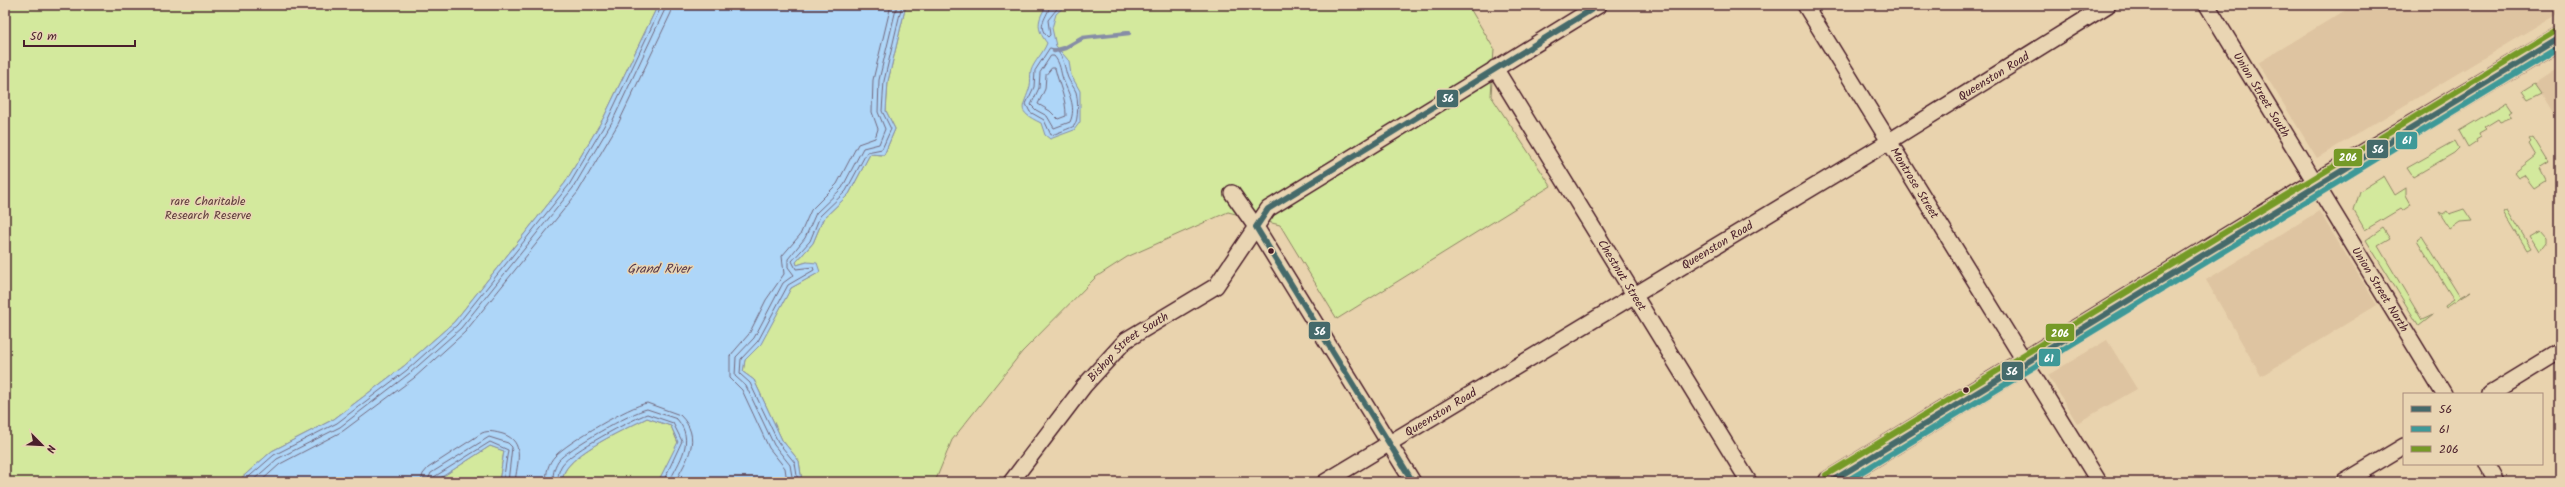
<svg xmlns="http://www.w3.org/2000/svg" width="2565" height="487" viewBox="0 0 2565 487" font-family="Kalam,sans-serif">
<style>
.built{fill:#dec4a1}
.green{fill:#d3e99d;stroke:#8e8464}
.water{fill:#aed6f8;stroke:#868da6}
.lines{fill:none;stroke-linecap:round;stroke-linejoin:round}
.shore{stroke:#72687d;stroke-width:1}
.stream{stroke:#868da6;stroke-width:4.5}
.street-casing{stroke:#4a1f2b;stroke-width:18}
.secondary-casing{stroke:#4a1f2b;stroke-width:25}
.street{stroke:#e9d5b3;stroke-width:15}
.secondary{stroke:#e9d5b3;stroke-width:22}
.bus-1-casing{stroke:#e9d5b3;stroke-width:9}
.bus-2-casing{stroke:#e9d5b3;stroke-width:9}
.bus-3-casing{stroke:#e9d5b3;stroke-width:9}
.bus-1{stroke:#456a6b;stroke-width:6}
.bus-2{stroke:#3e9998;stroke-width:6}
.bus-3{stroke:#759a27;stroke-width:6}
.bus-dot{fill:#4a1f2b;stroke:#e9d5b3;stroke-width:1.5}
.labels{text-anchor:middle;stroke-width:3;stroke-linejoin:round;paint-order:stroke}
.street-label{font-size:12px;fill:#4a1f2b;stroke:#e9d5b3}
.park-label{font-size:12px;fill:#5f3d3c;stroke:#e9d5b3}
.water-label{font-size:13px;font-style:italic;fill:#593a4a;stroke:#e9d5b3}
.line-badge{stroke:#e9d5b3;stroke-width:1.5}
.badge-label{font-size:11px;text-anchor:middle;font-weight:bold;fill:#fff}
</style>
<rect width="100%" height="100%" fill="#e9d3ae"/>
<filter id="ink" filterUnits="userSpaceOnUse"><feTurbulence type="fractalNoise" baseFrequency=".025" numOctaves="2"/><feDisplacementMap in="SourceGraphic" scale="8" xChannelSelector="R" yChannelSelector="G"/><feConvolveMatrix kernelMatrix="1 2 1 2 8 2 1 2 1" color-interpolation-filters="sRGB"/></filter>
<g filter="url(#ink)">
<!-- built -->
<g class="built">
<path d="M 2354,5 L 2560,5 L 2560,12 L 2317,158 L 2258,63 Z"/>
<path d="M 2560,67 L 2560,124 L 2535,83 Z"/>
<path d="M 2319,211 L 2377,305 L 2261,376 L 2206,280 Z"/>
<path d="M 2107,340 L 2137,389 L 2077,423 L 2048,375 Z"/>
</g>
<!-- green -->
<g class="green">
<path d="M 5,5 L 658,5 L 604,117 L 565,183 L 454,322 L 404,366 L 334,419 L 272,451 L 237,482 L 5,482 Z"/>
<path d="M 906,5 L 1468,5 L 1494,49 L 1491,96 L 1551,186 L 1337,319 L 1280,225 L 1228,212 L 1127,257 L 1096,277 L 1022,352 L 952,440 L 935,482 L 802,482 L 799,461 L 782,440 L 754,380 L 743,372 L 745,359 L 761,343 L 791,288 L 820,272 L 807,262 L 797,265 L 796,262 L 813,243 L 823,219 L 849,194 L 870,154 L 884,155 L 895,129 L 886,111 L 888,81 Z"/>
<path d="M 2535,83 L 2542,93 L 2528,100 L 2522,91 Z"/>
<path d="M 2507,102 L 2513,111 L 2510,113 L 2512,117 L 2500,122 L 2498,119 L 2485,127 L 2487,129 L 2480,133 L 2481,136 L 2476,139 L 2477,141 L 2468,147 L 2459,131 Z"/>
<path d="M 2533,137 L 2549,163 L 2539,169 L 2545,181 L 2534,188 L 2524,175 L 2518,178 L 2514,173 L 2536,156 L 2529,144 L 2531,142 L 2529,139 Z"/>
<path d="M 2455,141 L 2459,148 L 2454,153 L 2413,177 L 2407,168 Z"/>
<path d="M 2384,176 L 2395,195 L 2406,188 L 2406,196 L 2411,205 L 2402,211 L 2400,209 L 2365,230 L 2354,211 L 2360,191 Z"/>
<path d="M 2464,209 L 2472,221 L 2460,222 L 2450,229 L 2439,212 L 2443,214 L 2447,211 L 2449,214 Z"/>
<path d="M 2508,210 L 2531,248 L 2527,250 L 2504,212 Z"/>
<path d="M 2383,228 L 2390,239 L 2378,246 L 2422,320 L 2433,315 L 2419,326 L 2366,240 Z"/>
<path d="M 2540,230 L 2546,237 L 2546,242 L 2539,251 L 2530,236 Z"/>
<path d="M 2422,236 L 2460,297 L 2471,291 L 2446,308 L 2445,306 L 2454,300 L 2417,240 Z"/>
<path d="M 647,418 L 671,426 L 678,443 L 658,482 L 563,482 C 557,458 628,428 647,418 Z"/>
<path d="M 490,446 L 504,451 L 499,482 L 434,482 Z"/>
</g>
<!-- water -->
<g class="water">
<path d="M 658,5 L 906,5 L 888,81 L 886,111 L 895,129 L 884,155 L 870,154 L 849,194 L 823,219 L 813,243 L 796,262 L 797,265 L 807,262 L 817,263 L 820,272 L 791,288 L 761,344 L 745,360 L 743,372 L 754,380 L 782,440 L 799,461 L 802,482 L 658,482 L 678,442 L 671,426 L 647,418 C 628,428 557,458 563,482 L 499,482 L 504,451 L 490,446 L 434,482 L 237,482 L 272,451 L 334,419 L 404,366 L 454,322 L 565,183 L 604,117 Z"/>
<path d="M 1047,5 L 1066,5 L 1056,14 L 1052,28 L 1056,46 L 1069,61 L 1071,75 L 1080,91 L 1080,122 L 1074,130 L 1050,139 L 1045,135 L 1041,123 C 1014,110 1024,108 1030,86 C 1031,81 1030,76 1031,71 C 1034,61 1043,54 1047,43 C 1036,29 1037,20 1047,5 Z"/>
</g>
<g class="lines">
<!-- shore -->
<g class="shore">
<path d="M 1050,5 C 1048,17 1035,26 1048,37 L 1050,35 L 1048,20 L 1060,5"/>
<path d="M 1050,48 C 1064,50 1064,68 1068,78 C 1070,83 1074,87 1076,92 C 1078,99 1079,120 1074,126 C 1073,127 1053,135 1051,135 L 1044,120 L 1030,112 L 1026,104 L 1034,87 L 1035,71 Z"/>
<path d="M 1051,56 L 1054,56 C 1061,64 1060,71 1063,79 C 1068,93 1077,106 1070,122 L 1054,128 L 1047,116 L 1036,110 L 1031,105 L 1039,88 L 1040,73 Z"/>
<path d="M 1052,68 L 1055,68 C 1059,86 1066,97 1066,116 L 1058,119 L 1050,111 L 1038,104 L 1045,89 L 1046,75 Z"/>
<path d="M 243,482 L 274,455 L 337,423 L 407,370 L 457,325 L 569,185 L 608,119 L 662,5"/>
<path d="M 251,482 L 277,459 L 340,427 L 410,373 L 461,328 L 573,188 L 612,122 L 667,5"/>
<path d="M 260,482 L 280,464 L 343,431 L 414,378 L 465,332 L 578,192 L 618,124 L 671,13 L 673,5"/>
<path d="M 421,482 L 423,474 L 428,468 L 482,433 C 489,430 495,432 503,434 C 526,442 517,463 515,482"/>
<path d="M 427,482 L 431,473 L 489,437 L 508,443 L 512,447 L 508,482"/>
<path d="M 432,482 L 434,477 L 490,442 L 508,450 L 503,482"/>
<path d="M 547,482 C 545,473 549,462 555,456 C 568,442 630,406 647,403 L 680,415 C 703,438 687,459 675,482"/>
<path d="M 554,482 C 552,475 554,468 558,461 C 567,449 632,412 647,409 L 677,419 C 696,441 679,461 669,482"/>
<path d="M 559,482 C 557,476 559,470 562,465 C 571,451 631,420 647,414 L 673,423 L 682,441 L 663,482"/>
<path d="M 787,482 L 785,468 L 769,448 L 742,390 L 730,378 L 730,356 L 749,334 L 766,300 L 784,274 L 782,256 L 800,235 L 811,210 L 837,184 L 858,144 L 875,138 L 878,129 L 872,112 L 873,80 L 891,5"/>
<path d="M 793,482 L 790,465 L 774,445 L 746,386 L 735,376 L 736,357 L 754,338 L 783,283 L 794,275 L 788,267 L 788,259 L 805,238 L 816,213 L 842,188 L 863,148 L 879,144 L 885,129 L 878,112 L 879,80 L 897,5"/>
<path d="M 798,482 L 795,463 L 778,442 L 750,383 L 740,374 L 741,359 L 758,341 L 788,285 L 814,270 L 813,267 L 796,269 L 792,261 L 810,241 L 820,216 L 846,191 L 867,152 L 882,149 L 891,129 L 882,111 L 884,81 L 902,5"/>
</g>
<!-- stream -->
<path class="stream" d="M 1054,51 L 1065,48 L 1083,38 L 1129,33"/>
<defs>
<g id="street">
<path id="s1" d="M 1805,5 L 2099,482"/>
<path id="s2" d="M 2207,5 L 2444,394"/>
<path id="s3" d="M 1495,68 L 1749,482"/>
<path d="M 1232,193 L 1256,227 L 1413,482"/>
<path d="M 2490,394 L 2560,351"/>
<path d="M 2487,464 L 2497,482"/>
<path id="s4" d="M 1011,482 L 1084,386 L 1126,340 L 1216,286 L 1268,209 L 1599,5"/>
<path id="s5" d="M 1325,482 L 1880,147 L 2108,5"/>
<path d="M 2344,482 L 2404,446"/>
</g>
<path id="secondary" d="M 1830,482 L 2317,184 L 2560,38"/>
</defs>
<!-- street casing -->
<use href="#street" class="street-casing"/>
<!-- secondary casing -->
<use href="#secondary" class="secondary-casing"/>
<!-- street -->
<use href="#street" class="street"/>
<!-- secondary -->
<use href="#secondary" class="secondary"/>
<defs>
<g id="bus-1">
<path d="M 1413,482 L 1256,227 L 1268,209 L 1599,5"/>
<path d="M 1830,482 L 2560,38"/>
</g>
<path id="bus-2" d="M 1845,482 L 2560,47"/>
<path id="bus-3" d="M 1826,475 L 2556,31"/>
</defs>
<!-- bus-1 casing -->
<use href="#bus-1" class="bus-1-casing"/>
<!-- bus-2 casing -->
<use href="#bus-2" class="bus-2-casing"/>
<!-- bus-3 casing -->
<use href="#bus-3" class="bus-3-casing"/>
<!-- bus-1 -->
<use href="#bus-1" class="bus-1"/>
<!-- bus-2 -->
<use href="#bus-2" class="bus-2"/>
<!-- bus-3 -->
<use href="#bus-3" class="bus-3"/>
</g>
</g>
<!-- markers -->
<g class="bus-dot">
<circle cx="1271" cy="251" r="3.5"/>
<circle cx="1966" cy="390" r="3.5"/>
</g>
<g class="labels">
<!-- street labels -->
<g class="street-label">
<text dy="4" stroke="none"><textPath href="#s5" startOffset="782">Queenston Road</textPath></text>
<text dy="4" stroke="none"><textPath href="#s2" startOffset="105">Union Street South</textPath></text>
<text dy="4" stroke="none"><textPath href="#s1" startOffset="209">Montrose Street</textPath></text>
<text dy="4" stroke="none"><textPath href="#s5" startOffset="458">Queenston Road</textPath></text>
<text dy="4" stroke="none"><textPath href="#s3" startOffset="243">Chestnut Street</textPath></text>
<text dy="4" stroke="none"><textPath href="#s2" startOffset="333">Union Street North</textPath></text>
<text dy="4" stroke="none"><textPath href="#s4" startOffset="180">Bishop Street South</textPath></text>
<text dy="4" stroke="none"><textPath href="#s5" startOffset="135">Queenston Road</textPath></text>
</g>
<!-- park labels -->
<g class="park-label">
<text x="208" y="205">rare Charitable<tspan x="208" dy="14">Research Reserve</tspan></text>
</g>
<!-- water labels -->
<g class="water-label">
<text x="659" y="273">Grand River</text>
</g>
</g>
<g class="line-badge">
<rect x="1436" y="89" width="23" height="19" rx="4" fill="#456a6b"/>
<rect x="2395" y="131" width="23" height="19" rx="4" fill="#3e9998"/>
<rect x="2366" y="139" width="23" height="20" rx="4" fill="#456a6b"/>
<rect x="2333" y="148" width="30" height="19" rx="4" fill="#759a27"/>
<rect x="1308" y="321" width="23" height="19" rx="4" fill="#456a6b"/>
<rect x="2045" y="323" width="30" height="19" rx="4" fill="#759a27"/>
<rect x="2038" y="348" width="23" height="19" rx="4" fill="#3e9998"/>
<rect x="2001" y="361" width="23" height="20" rx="4" fill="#456a6b"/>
</g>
<g class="badge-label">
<text x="1448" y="102">56</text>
<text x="2407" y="144">61</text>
<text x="2378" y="153">56</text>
<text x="2348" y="161">206</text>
<text x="1320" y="335">56</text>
<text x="2060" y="337">206</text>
<text x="2049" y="362">61</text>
<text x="2012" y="375">56</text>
</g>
<!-- margin -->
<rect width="2565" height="487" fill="none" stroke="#e9d5b3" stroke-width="20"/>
<rect x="10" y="10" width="2545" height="467" fill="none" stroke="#4a1f2b" stroke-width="1.5" filter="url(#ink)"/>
<!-- legend -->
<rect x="2403" y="393" width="140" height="72" fill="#e9d5b3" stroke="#a98c7d"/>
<rect x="2411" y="406" width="20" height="6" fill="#456a6b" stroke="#a98c7d"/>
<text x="2439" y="413" font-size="12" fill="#4a1f2b">56</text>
<rect x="2411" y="426" width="20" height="6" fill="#3e9998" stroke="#a98c7d"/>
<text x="2439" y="433" font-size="12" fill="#4a1f2b">61</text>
<rect x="2411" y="446" width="20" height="6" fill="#759a27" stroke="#a98c7d"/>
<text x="2439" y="453" font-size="12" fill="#4a1f2b">206</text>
<!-- north arrow -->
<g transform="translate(42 445) rotate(114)" stroke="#e9d5b3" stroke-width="3" paint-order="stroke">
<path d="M0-3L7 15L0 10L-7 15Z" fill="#4a1f2b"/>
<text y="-6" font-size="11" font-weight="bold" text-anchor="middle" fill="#4a1f2b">N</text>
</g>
<!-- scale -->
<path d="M24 40v6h111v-6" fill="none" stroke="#4a1f2b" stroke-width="2"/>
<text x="30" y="40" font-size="12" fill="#4a1f2b" stroke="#e9d5b3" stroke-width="3" paint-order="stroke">50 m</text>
</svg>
